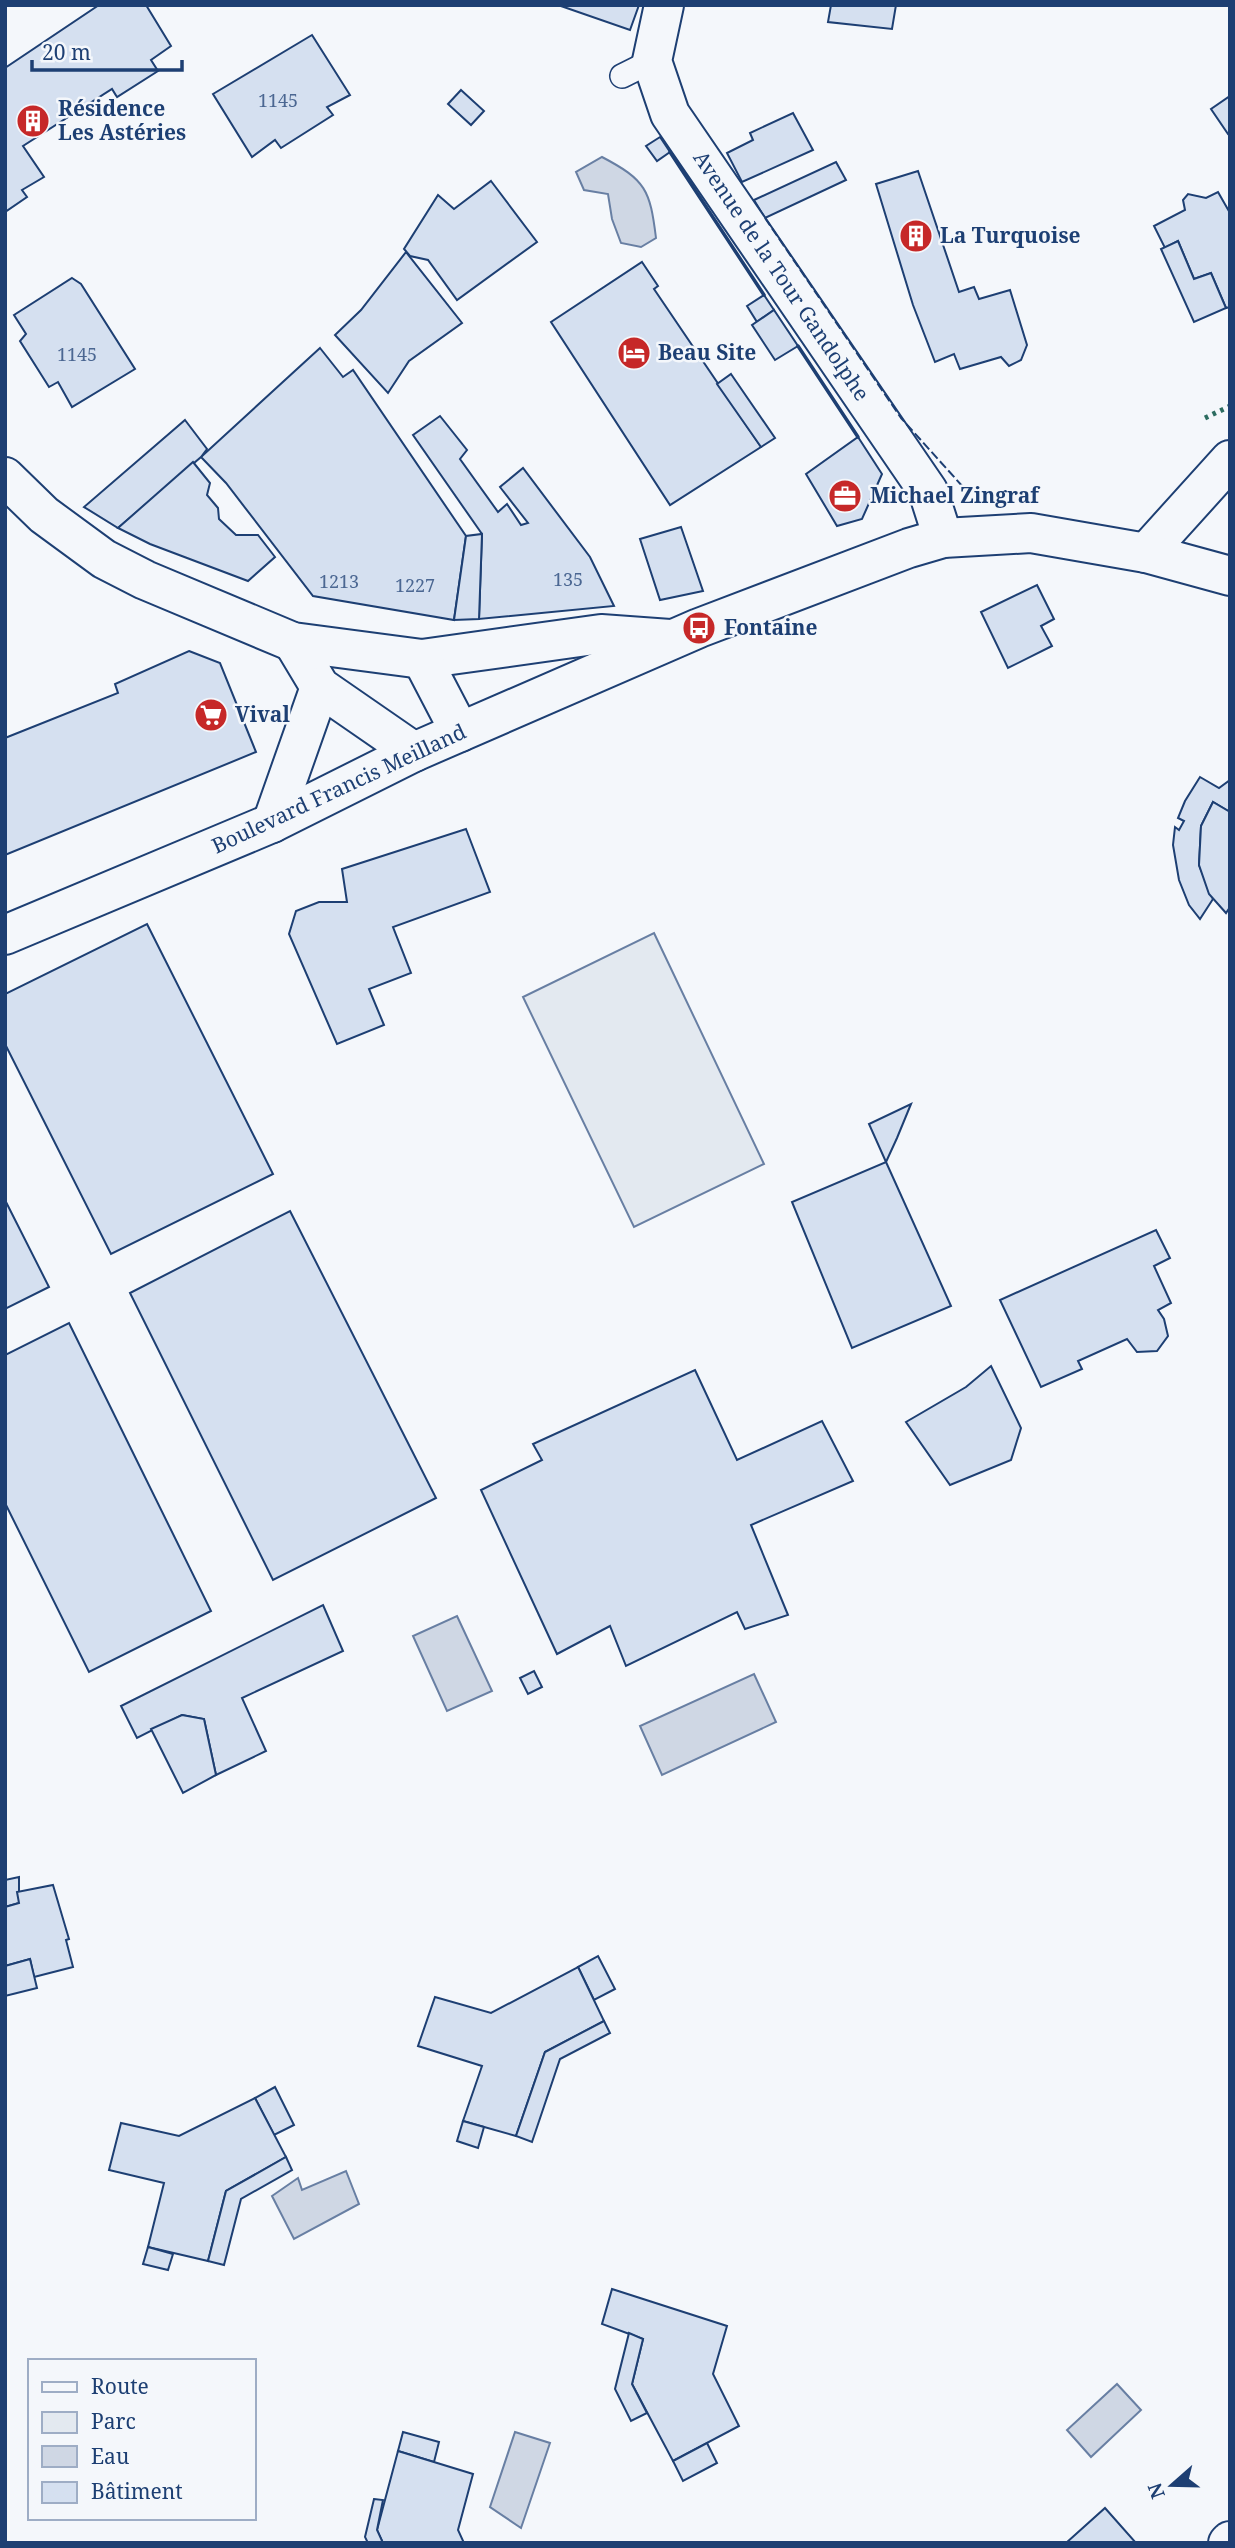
<svg xmlns="http://www.w3.org/2000/svg" width="1235" height="2548" viewBox="0 0 1235 2548" font-family="'Noto Serif',serif">
<style>
.green{fill:#e3e9f0;stroke:#687fa3;stroke-width:2}
.water{fill:#cfd7e4;stroke:#687fa3;stroke-width:2}
.building{fill:#d5e0f0;stroke:#1d3f73;stroke-width:2}
.lines{fill:none;stroke-linecap:round;stroke-linejoin:round}
.lane-casing{stroke:#1d3f73;stroke-width:26}
.street-casing{stroke:#1d3f73;stroke-width:42}
.secondary-casing{stroke:#1d3f73;stroke-width:42}
.lane{stroke:#f4f7fb;stroke-width:23}
.street{stroke:#f4f7fb;stroke-width:38}
.secondary{stroke:#f4f7fb;stroke-width:38}
.hedge{stroke:#2c6c60;stroke-width:5;stroke-dasharray:3.5 5;stroke-linecap:butt}
.fence{stroke:#1d3f73;stroke-width:2;stroke-dasharray:9 3.5;stroke-linecap:butt}
.wall{stroke:#1d3f73;stroke-width:3.5}
.labels{text-anchor:middle;stroke-width:5;stroke-linejoin:round;paint-order:stroke}
.number-label{font-size:18px;fill:#4b6792}
.poi-label{font-size:21px;font-weight:bold;fill:#1d3f73;stroke:#f4f7fb;text-anchor:start}
.street-label{font-size:21px;fill:#1d3f73;stroke:#f4f7fb}
</style>
<rect width="100%" height="100%" fill="#f4f7fb"/>
<!-- green -->
<path class="green" d="M 654,933 L 764,1164 L 634,1227 L 523,997 Z"/>
<!-- water -->
<g class="water">
<path d="M 602,157 C 646,180 650,190 656,238 L 641,247 L 621,243 L 612,219 L 608,194 L 584,190 L 576,172 Z"/>
<path d="M 457,1616 L 492,1691 L 447,1711 L 413,1636 Z"/>
<path d="M 754,1674 L 776,1722 L 662,1775 L 640,1726 Z"/>
<path d="M 346,2171 L 359,2204 L 294,2239 L 272,2196 L 298,2178 L 302,2190 Z"/>
<path d="M 1117,2384 L 1141,2410 L 1091,2457 L 1067,2430 Z"/>
<path d="M 515,2432 L 550,2443 L 521,2528 L 490,2507 Z"/>
</g>
<!-- building -->
<g class="building">
<path d="M 99,5 L 146,5 L 171,46 L 151,60 L 158,71 L 117,97 L 112,89 L 23,146 L 44,177 L 22,190 L 27,197 L 5,212 L 5,68 Z"/>
<path d="M 558,5 L 639,5 L 630,30 Z"/>
<path d="M 831,5 L 896,5 L 892,29 L 828,22 Z"/>
<path d="M 312,35 L 350,95 L 327,107 L 333,115 L 281,148 L 275,140 L 252,157 L 213,94 Z"/>
<path d="M 461,90 L 484,111 L 471,125 L 448,104 Z"/>
<path d="M 1230,96 L 1230,133 L 1228,134 L 1211,109 Z"/>
<path d="M 793,113 L 813,150 L 742,182 L 727,153 L 753,140 L 750,133 Z"/>
<path d="M 660,137 L 670,152 L 657,161 L 646,146 Z"/>
<path d="M 836,162 L 846,180 L 765,218 L 754,200 Z"/>
<path d="M 918,171 L 959,292 L 974,287 L 979,299 L 1010,290 L 1027,345 L 1021,360 L 1009,366 L 1001,357 L 960,369 L 954,354 L 935,362 L 913,305 L 876,184 Z"/>
<path d="M 491,181 L 537,242 L 457,300 L 428,260 L 410,256 L 404,249 L 438,195 L 454,209 Z"/>
<path d="M 1218,192 L 1230,213 L 1230,307 L 1226,308 L 1211,273 L 1194,279 L 1178,241 L 1165,248 L 1154,226 L 1185,210 L 1183,200 L 1188,194 L 1206,198 Z"/>
<path d="M 1178,241 L 1194,279 L 1211,273 L 1226,308 L 1194,322 L 1161,249 Z"/>
<path d="M 406,252 L 462,323 L 409,361 L 388,393 L 335,335 L 361,310 Z"/>
<path d="M 642,262 L 658,286 L 654,289 L 761,447 L 670,505 L 551,322 Z"/>
<path d="M 72,278 L 81,284 L 135,369 L 72,407 L 58,382 L 49,387 L 20,341 L 26,334 L 14,315 Z"/>
<path d="M 764,295 L 774,310 L 757,322 L 747,306 Z"/>
<path d="M 774,310 L 798,346 L 775,360 L 752,325 Z"/>
<path d="M 320,348 L 343,377 L 353,370 L 466,536 L 454,620 L 313,596 L 226,483 L 201,457 Z"/>
<path d="M 731,374 L 775,438 L 761,447 L 717,384 Z"/>
<path d="M 440,416 L 467,450 L 460,459 L 498,512 L 507,504 L 521,525 L 528,523 L 500,487 L 523,468 L 590,557 L 614,606 L 479,619 L 482,534 L 413,435 Z"/>
<path d="M 185,420 L 207,449 L 201,457 L 118,528 L 84,507 Z"/>
<path d="M 858,437 L 882,474 L 862,519 L 837,526 L 806,474 Z"/>
<path d="M 193,462 L 210,483 L 207,495 L 218,508 L 219,519 L 236,535 L 258,535 L 275,557 L 248,581 L 150,544 L 118,528 Z"/>
<path d="M 681,527 L 703,591 L 660,600 L 640,539 Z"/>
<path d="M 482,534 L 479,619 L 454,620 L 466,536 Z"/>
<path d="M 1037,585 L 1054,619 L 1041,626 L 1052,646 L 1008,668 L 981,612 Z"/>
<path d="M 189,651 L 220,663 L 256,752 L 5,855 L 5,738 L 118,693 L 115,684 Z"/>
<path d="M 1200,777 L 1219,788 L 1230,780 L 1230,812 L 1213,802 L 1201,826 L 1199,865 L 1213,899 L 1200,919 L 1189,905 L 1179,880 L 1173,845 L 1175,827 L 1179,830 L 1184,821 L 1178,818 L 1185,801 Z"/>
<path d="M 1213,802 L 1230,812 L 1230,907 L 1226,913 L 1209,894 L 1199,865 L 1201,826 Z"/>
<path d="M 466,829 L 490,892 L 393,927 L 411,973 L 369,989 L 384,1025 L 337,1044 L 289,934 L 296,911 L 319,902 L 347,902 L 342,869 Z"/>
<path d="M 147,924 L 273,1174 L 111,1254 L 5,1044 L 5,994 Z"/>
<path d="M 911,1104 L 897,1138 L 886,1162 L 869,1124 Z"/>
<path d="M 886,1162 L 951,1306 L 852,1348 L 792,1202 Z"/>
<path d="M 5,1200 L 49,1287 L 5,1309 Z"/>
<path d="M 290,1211 L 436,1498 L 273,1580 L 130,1293 Z"/>
<path d="M 1156,1230 L 1170,1258 L 1154,1266 L 1171,1303 L 1158,1310 L 1164,1319 L 1168,1336 L 1157,1351 L 1137,1352 L 1127,1339 L 1078,1361 L 1082,1369 L 1041,1387 L 1000,1300 Z"/>
<path d="M 69,1323 L 211,1611 L 89,1672 L 5,1503 L 5,1355 Z"/>
<path d="M 991,1366 L 1021,1428 L 1011,1460 L 950,1485 L 906,1422 L 966,1387 Z"/>
<path d="M 695,1370 L 737,1460 L 822,1421 L 853,1481 L 751,1525 L 788,1615 L 745,1629 L 737,1612 L 626,1666 L 610,1626 L 557,1654 L 481,1490 L 542,1460 L 533,1444 Z"/>
<path d="M 323,1605 L 343,1651 L 242,1698 L 266,1751 L 216,1775 L 204,1719 L 182,1715 L 137,1738 L 121,1706 Z"/>
<path d="M 534,1671 L 542,1687 L 528,1694 L 520,1678 Z"/>
<path d="M 182,1715 L 204,1719 L 216,1775 L 183,1793 L 151,1729 Z"/>
<path d="M 19,1877 L 19,1903 L 5,1907 L 5,1880 Z"/>
<path d="M 53,1885 L 69,1939 L 66,1940 L 73,1967 L 34,1977 L 30,1959 L 5,1966 L 5,1907 L 19,1903 L 17,1892 Z"/>
<path d="M 598,1956 L 615,1989 L 594,2000 L 578,1967 Z"/>
<path d="M 30,1959 L 37,1988 L 5,1996 L 5,1966 Z"/>
<path d="M 578,1967 L 604,2021 L 545,2052 L 516,2136 L 463,2121 L 482,2066 L 418,2046 L 435,1997 L 491,2013 Z"/>
<path d="M 604,2021 L 610,2033 L 560,2059 L 532,2142 L 516,2136 L 545,2052 Z"/>
<path d="M 275,2087 L 294,2125 L 274,2135 L 255,2098 Z"/>
<path d="M 255,2098 L 286,2157 L 226,2191 L 208,2261 L 148,2247 L 164,2183 L 109,2170 L 121,2123 L 179,2136 Z"/>
<path d="M 463,2121 L 484,2127 L 478,2148 L 457,2141 Z"/>
<path d="M 286,2157 L 292,2170 L 241,2199 L 224,2265 L 208,2261 L 226,2191 Z"/>
<path d="M 148,2247 L 173,2254 L 168,2270 L 143,2264 Z"/>
<path d="M 612,2289 L 727,2326 L 713,2374 L 739,2426 L 673,2461 L 632,2384 L 643,2339 L 602,2324 Z"/>
<path d="M 629,2333 L 643,2339 L 632,2384 L 647,2413 L 631,2421 L 615,2389 Z"/>
<path d="M 403,2432 L 439,2442 L 434,2462 L 398,2451 Z"/>
<path d="M 707,2443 L 717,2463 L 683,2481 L 673,2461 Z"/>
<path d="M 398,2451 L 473,2474 L 458,2530 L 464,2543 L 383,2543 L 377,2530 Z"/>
<path d="M 374,2499 L 383,2500 L 377,2530 L 383,2543 L 368,2543 L 365,2537 Z"/>
<path d="M 1105,2508 L 1136,2543 L 1066,2543 Z"/>
</g>
<g class="lines">
<defs>
<path id="lane" d="M 622,76 L 652,61"/>
<g id="street">
<path d="M 664,5 L 652,61 L 670,114 L 928,491 L 943,538"/>
<path d="M 1146,553 L 1230,460"/>
<path d="M 5,935 L 272,823 L 414,752"/>
<path d="M 1228,2543 L 1230,2541"/>
</g>
<g id="secondary">
<path d="M 5,477 L 44,515 L 104,559 L 145,580 L 293,642 L 422,659 L 601,634 L 670,639"/>
<path d="M 293,642 L 320,687 L 414,752 L 699,628 L 909,548 L 943,538 L 1031,533 L 1146,553 L 1230,576"/>
<path d="M 422,659 L 460,732"/>
<path d="M 272,823 L 320,687"/>
</g>
</defs>
<!-- lane casing -->
<use href="#lane" class="lane-casing"/>
<!-- street casing -->
<use href="#street" class="street-casing"/>
<!-- secondary casing -->
<use href="#secondary" class="secondary-casing"/>
<!-- lane -->
<use href="#lane" class="lane"/>
<!-- street -->
<use href="#street" class="street"/>
<!-- secondary -->
<use href="#secondary" class="secondary"/>
<!-- hedge -->
<path class="hedge" d="M 1205,418 L 1230,406"/>
<!-- fence -->
<path class="fence" d="M 765,218 L 901,418 L 964,488"/>
<!-- wall -->
<g class="wall">
<path d="M 670,152 L 764,295"/>
<path d="M 798,346 L 858,437"/>
</g>
</g>
<!-- icons -->
<defs>
<symbol id="building-disc" viewBox="-11 -11 22 22"><circle r="9.5" fill="#c62828" stroke="#f4f7fb"/><path d="M-4-6H4V6H1V3H-1V6H-4ZM-2.5-4.3h1.7v1.8h-1.7ZM.8-4.3h1.7v1.8H.8ZM-2.5-1h1.7V.8h-1.7ZM.8-1h1.7V.8H.8Z" fill="#fff"/></symbol>
<symbol id="hotel-disc" viewBox="-11 -11 22 22"><circle r="9.5" fill="#c62828" stroke="#f4f7fb"/><path d="M-6-4.5h1.5V1H6V5H4.5V3h-9V5H-6ZM-4 0a1.8 1.8 0 1 1 3.6 0ZM.5 0V-2.5h3Q6-2.5 6 0Z" fill="#fff"/></symbol>
<symbol id="office-disc" viewBox="-11 -11 22 22"><circle r="9.5" fill="#c62828" stroke="#f4f7fb"/><path d="M-6-3h4V-5.5h4V-3h4V5H-6ZM-1-4.5V-3h2v-1.5ZM-6 0V1H6V0Z" fill="#fff"/></symbol>
<symbol id="bus-disc" viewBox="-11 -11 22 22"><circle r="9.5" fill="#c62828" stroke="#f4f7fb"/><path d="M-5-6H5V4H4V6H2V4H-2V6H-4V4H-5ZM-3.5-4V0h7V-4ZM-3.5 1.2v1.5H-2V1.2ZM2 1.2v1.5H3.5V1.2Z" fill="#fff"/></symbol>
<symbol id="supermarket-disc" viewBox="-11 -11 22 22"><circle r="9.5" fill="#c62828" stroke="#f4f7fb"/><path d="M-6-5.5h2.5l.6 2H6L4.5 2H-2.5L-4.4-4H-6ZM-1.5 3.2a1.3 1.3 0 1 0 .1 0ZM3 3.2a1.3 1.3 0 1 0 .1 0Z" fill="#fff"/></symbol>
</defs>
<g fill-rule="evenodd">
<use href="#building-disc" x="14" y="102" width="38" height="38"/>
<use href="#building-disc" x="897" y="217" width="38" height="38"/>
<use href="#hotel-disc" x="615" y="334" width="38" height="38"/>
<use href="#office-disc" x="826" y="477" width="38" height="38"/>
<use href="#bus-disc" x="680" y="609" width="38" height="38"/>
<use href="#supermarket-disc" x="192" y="696" width="38" height="38"/>
</g>
<g class="labels">
<!-- number labels -->
<g class="number-label">
<text x="278" y="107">1145</text>
<text x="77" y="361">1145</text>
<text x="568" y="586">135</text>
<text x="339" y="588">1213</text>
<text x="415" y="592">1227</text>
</g>
<!-- poi labels -->
<g class="poi-label">
<text x="58" y="116">Résidence<tspan x="58" dy="24">Les Astéries</tspan></text>
<text x="940" y="243">La Turquoise</text>
<text x="658" y="360">Beau Site</text>
<text x="870" y="503">Michael Zingraf</text>
<text x="724" y="635">Fontaine</text>
<text x="235" y="722">Vival</text>
</g>
<!-- street labels -->
<g class="street-label">
<text transform="translate(781 276) rotate(56)" y="7">Avenue de la Tour Gandolphe</text>
<text transform="translate(339 789) rotate(-25)" y="7">Boulevard Francis Meilland</text>
</g>
</g>
<!-- border -->
<rect width="1235" height="2548" fill="none" stroke="#1d3f73" stroke-width="14"/>
<!-- legend -->
<rect x="28" y="2359" width="228" height="161" fill="#f4f7fb" stroke="#9eadc5" stroke-width="2"/>
<rect x="42" y="2382" width="35" height="10" fill="#f4f7fb" stroke="#9eadc5" stroke-width="2"/>
<text x="91" y="2394" font-size="21" fill="#1d3f73">Route</text>
<rect x="42" y="2412" width="35" height="21" fill="#e3e9f0" stroke="#9eadc5" stroke-width="2"/>
<text x="91" y="2429" font-size="21" fill="#1d3f73">Parc</text>
<rect x="42" y="2446" width="35" height="21" fill="#cfd7e4" stroke="#9eadc5" stroke-width="2"/>
<text x="91" y="2464" font-size="21" fill="#1d3f73">Eau</text>
<rect x="42" y="2482" width="35" height="21" fill="#d5e0f0" stroke="#9eadc5" stroke-width="2"/>
<text x="91" y="2499" font-size="21" fill="#1d3f73">Bâtiment</text>
<!-- north arrow -->
<g transform="translate(1172 2485) rotate(250)" stroke="#f4f7fb" stroke-width="5" paint-order="stroke">
<path d="M0-5L12 26L0 18L-12 26Z" fill="#1d3f73"/>
<text y="-10" font-size="19" font-weight="bold" text-anchor="middle" fill="#1d3f73">N</text>
</g>
<!-- scale -->
<path d="M32 60v10h150v-10" fill="none" stroke="#1d3f73" stroke-width="3.5"/>
<text x="42" y="60" font-size="21" fill="#1d3f73" stroke="#f4f7fb" stroke-width="5" paint-order="stroke">20 m</text>
</svg>
